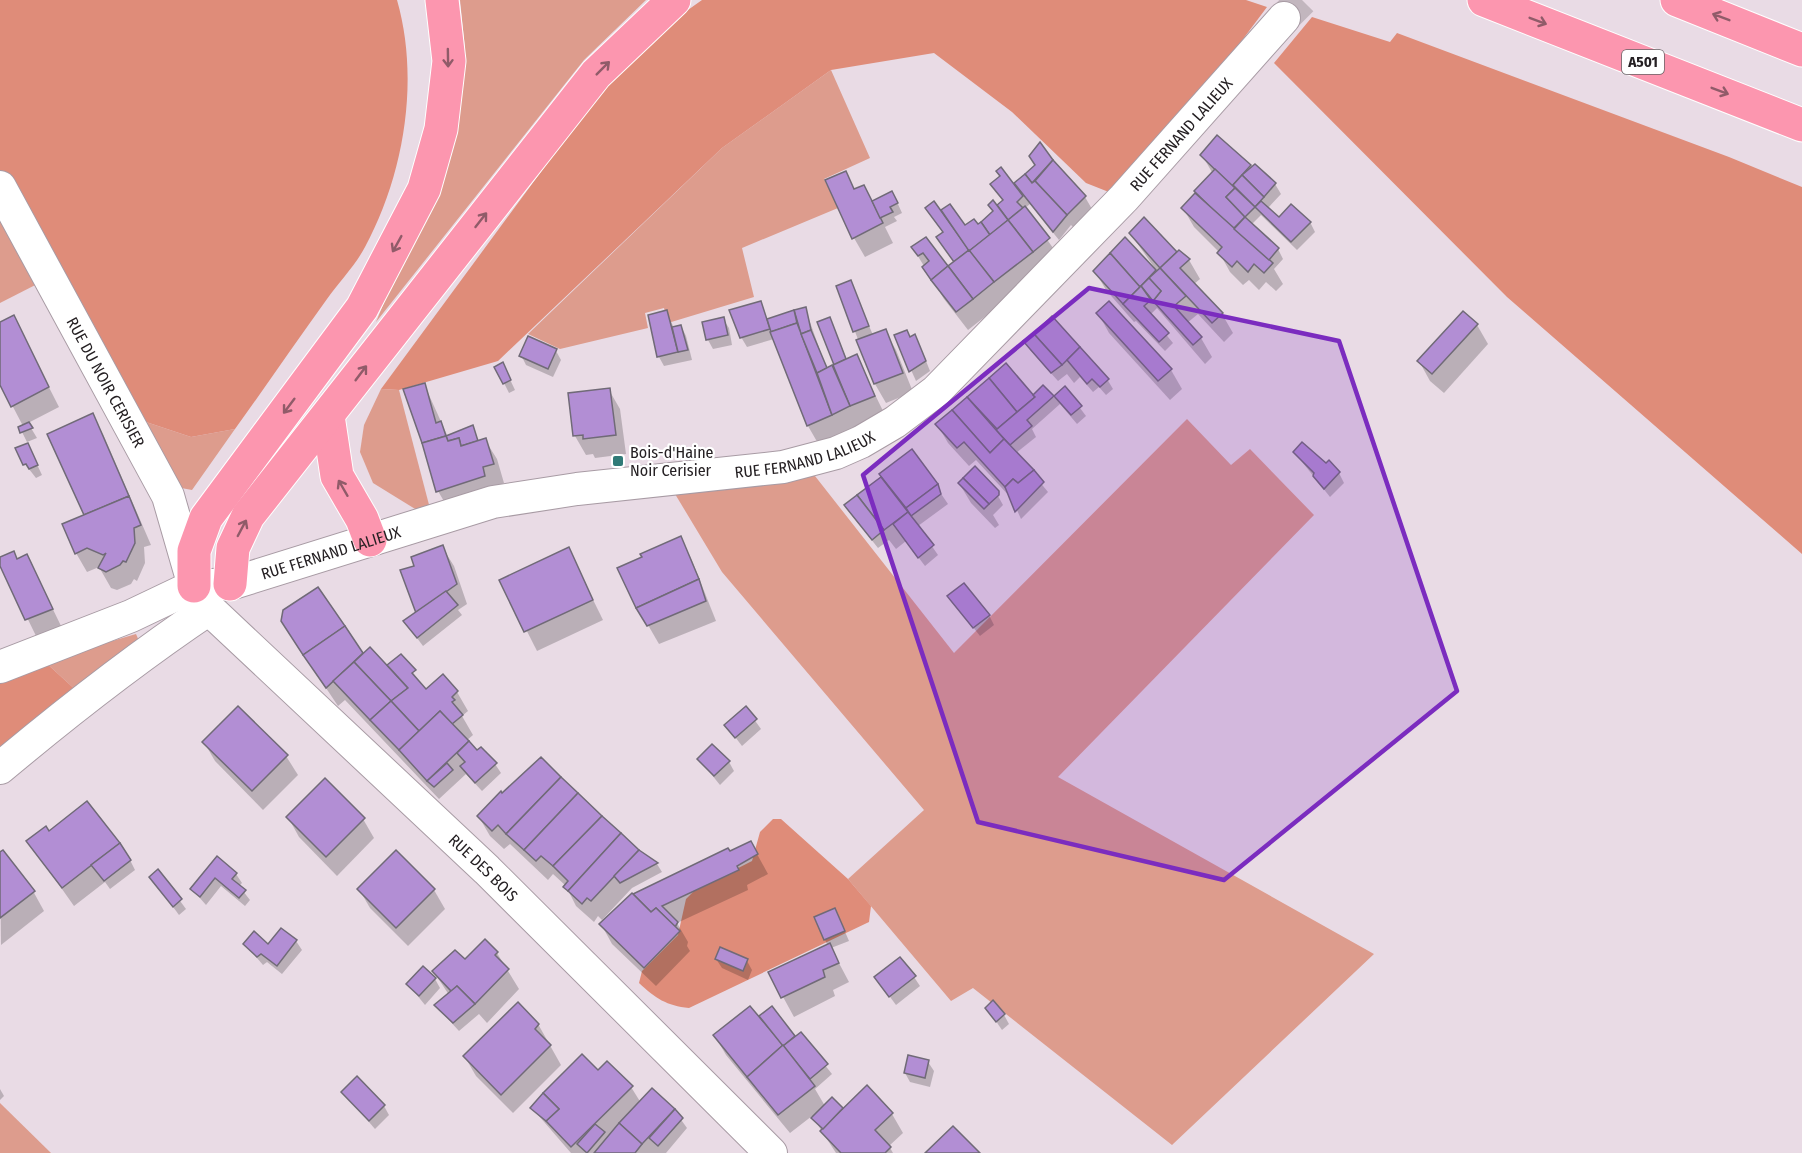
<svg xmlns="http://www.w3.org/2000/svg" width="1802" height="1153" viewBox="0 0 1802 1153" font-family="'Fira Sans Condensed',sans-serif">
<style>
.green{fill:#dd9c8d}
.forest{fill:#df8c79}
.shadow{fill:#0003}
.building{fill:#b28ed4;stroke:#706a77;stroke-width:1.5}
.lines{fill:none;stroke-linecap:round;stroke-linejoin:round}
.minor-tunnel{stroke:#c2b6be;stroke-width:32;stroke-dasharray:32 16;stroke-linecap:butt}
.minor-casing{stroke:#a89ba4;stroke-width:34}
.highway-casing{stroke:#fff;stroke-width:35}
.minor{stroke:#fff;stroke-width:32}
.highway{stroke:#fc96af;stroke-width:33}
.oneway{stroke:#905b69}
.marked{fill:#7b2cbf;fill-opacity:0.2;stroke:#7b2cbf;stroke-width:4.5;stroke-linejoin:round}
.poi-dot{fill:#307a77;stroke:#fff;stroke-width:2}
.labels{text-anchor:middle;stroke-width:4.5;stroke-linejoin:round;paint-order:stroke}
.shield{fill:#fff;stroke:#666365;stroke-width:1.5}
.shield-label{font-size:15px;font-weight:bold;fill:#252023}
.street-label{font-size:16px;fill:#252023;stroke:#fff}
.poi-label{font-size:16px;fill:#252023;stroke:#fff;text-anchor:start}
</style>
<rect width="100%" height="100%" fill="#e9dbe5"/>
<!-- green -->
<g class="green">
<path d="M 460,0 L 646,0 L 584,60 L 376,322 L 456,127 L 465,49 Z"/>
<path d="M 831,70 L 870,158 L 824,179 L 838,208 L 742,248 L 754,297 L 668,323 L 664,308 L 645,313 L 648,328 L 560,349 L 528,334 L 722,148 Z"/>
<path d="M 0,187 L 49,278 L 0,303 Z"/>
<path d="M 381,389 L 399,390 L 433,520 L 373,483 L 360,452 L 364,425 Z"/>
<path d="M 1187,419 L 1231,465 L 1250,449 L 1314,515 L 1058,777 L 1374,954 L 1172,1145 L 973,988 L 951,1001 L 848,879 L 924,810 L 722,572 L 666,479 L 804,462 L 954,653 Z"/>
<path d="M 146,422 L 191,437 L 235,429 L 192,490 L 176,487 L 139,426 Z"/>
<path d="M 136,634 L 139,641 L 79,693 L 44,661 Z"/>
<path d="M 0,1103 L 51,1153 L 0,1153 Z"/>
</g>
<!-- forest -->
<g class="forest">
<path d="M 0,0 L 397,0 C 420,80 404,175 365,247 C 355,266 339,282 327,299 C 296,342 266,386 235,429 L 191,437 L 146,422 L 139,426 L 0,187 Z"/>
<path d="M 702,0 L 1246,0 L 1267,7 L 1124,198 L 1086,183 L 1012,112 L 934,53 L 831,70 L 722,148 L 498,361 L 399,390 L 381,389 L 599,93 L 678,17 Z"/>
<path d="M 1312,17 L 1390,42 L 1397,33 L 1729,157 L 1802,187 L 1802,554 L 1507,297 L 1274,63 Z"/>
<path d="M 44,661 L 79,693 L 0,758 L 0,667 Z"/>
<path d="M 773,819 L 781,819 L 848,879 L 871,906 L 869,922 L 689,1008 C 667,1006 655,998 639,983 L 642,971 L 678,935 L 686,899 L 695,890 L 752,861 L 760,832 Z"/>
</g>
<!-- shadow -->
<g class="shadow">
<path d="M 1040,145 L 1085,197 L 1096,216 L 1079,233 L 1071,225 L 1059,240 L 1030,204 L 1025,208 L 1060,258 L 968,330 L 944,299 L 913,248 L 925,239 L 948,269 L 955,263 L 944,233 L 927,209 L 941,212 L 950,206 L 964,227 L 977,226 L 994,213 L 990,205 L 996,207 L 1003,201 L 992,185 L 1014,185 L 1037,166 Z"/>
<path d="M 1202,155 L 1240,177 L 1243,177 L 1255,166 L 1275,184 L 1281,194 L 1267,209 L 1279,219 L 1310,222 L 1315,232 L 1297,250 L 1261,215 L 1251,225 L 1278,249 L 1283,259 L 1274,269 L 1283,284 L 1276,291 L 1266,282 L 1259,290 L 1249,280 L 1243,285 L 1230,272 L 1219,252 L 1194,227 L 1183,208 L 1213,174 Z"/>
<path d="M 845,173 L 855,190 L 872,202 L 897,202 L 902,213 L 894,217 L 897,221 L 885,227 L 893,243 L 865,257 L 854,238 Z"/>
<path d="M 1130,233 L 1189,260 L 1200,279 L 1194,284 L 1222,314 L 1233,333 L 1224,342 L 1198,314 L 1187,323 L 1201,338 L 1212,357 L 1205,364 L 1157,308 L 1150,315 L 1173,343 L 1165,351 L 1136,321 L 1134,322 L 1106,290 L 1095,271 L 1154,267 Z"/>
<path d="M 850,282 L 873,335 L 885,331 L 896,350 L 913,392 L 886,403 L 875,384 L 838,287 Z"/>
<path d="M 760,303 L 768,321 L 805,308 L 827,370 L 836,365 L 830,319 L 847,360 L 856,356 L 885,415 L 819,445 L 808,426 L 774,339 L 747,347 L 741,337 Z"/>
<path d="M 666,311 L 674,328 L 681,326 L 686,336 L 692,360 L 664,366 L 659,357 L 649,316 Z"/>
<path d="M 1098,313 L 1171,370 L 1182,389 L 1170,400 L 1109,333 Z"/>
<path d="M 13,317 L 59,407 L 28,423 L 37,438 L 27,442 L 20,428 L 23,426 L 0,382 L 0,324 Z"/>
<path d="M 1052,318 L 1107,379 L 1113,389 L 1106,395 L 1099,387 L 1093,392 L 1080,377 L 1074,383 L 1067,374 L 1058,381 L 1030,350 L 1025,341 Z"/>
<path d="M 723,319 L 729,328 L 732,345 L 713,349 L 708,340 Z"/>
<path d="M 1477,325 L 1488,344 L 1444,393 L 1430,381 L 1419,361 Z"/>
<path d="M 896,336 L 914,336 L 920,346 L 930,371 L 916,381 Z"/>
<path d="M 556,351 L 561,360 L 553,377 L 526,365 L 521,355 Z"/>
<path d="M 1006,365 L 1037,401 L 1043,387 L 1054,398 L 1065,388 L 1086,416 L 1077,424 L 1060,404 L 1032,429 L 1036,437 L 1016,453 L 1048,492 L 1021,519 L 1012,499 L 976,460 L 969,466 L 948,443 L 937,424 Z"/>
<path d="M 496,367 L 507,373 L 515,390 L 509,393 Z"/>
<path d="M 424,384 L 448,437 L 472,427 L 479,442 L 485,440 L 497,459 L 504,483 L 449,510 L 438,491 L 405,390 Z"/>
<path d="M 609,390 L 620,409 L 626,454 L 595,458 L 593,454 L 586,455 L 575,436 L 570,394 Z"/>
<path d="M 92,415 L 103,434 L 151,545 L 144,547 L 145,563 L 137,581 L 134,579 L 131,584 L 117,590 L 111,588 L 99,567 L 87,572 L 76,553 L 86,516 Z"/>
<path d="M 912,451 L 948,504 L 918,526 L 938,555 L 925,566 L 906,541 L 896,549 L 889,540 L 878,548 L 851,514 L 857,497 Z"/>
<path d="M 1295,453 L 1339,473 L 1344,483 L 1330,497 Z"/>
<path d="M 32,454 L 42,475 L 36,478 L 25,464 Z"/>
<path d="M 959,483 L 998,496 L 1003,505 L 993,515 L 999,525 L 995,528 L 971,503 Z"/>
<path d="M 680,538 L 691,558 L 716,621 L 659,644 L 648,625 Z"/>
<path d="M 442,547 L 454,566 L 467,604 L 458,610 L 462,615 L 423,646 L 411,630 L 417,613 L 416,567 Z"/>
<path d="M 568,549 L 603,620 L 537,651 L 501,580 Z"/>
<path d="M 27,556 L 62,628 L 37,638 L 0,562 L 0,559 L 18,560 Z"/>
<path d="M 317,589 L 363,656 L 387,667 L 401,656 L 426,691 L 457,692 L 468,711 L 462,716 L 473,735 L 466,741 L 477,752 L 495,764 L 501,773 L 482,791 L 466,774 L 439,799 L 345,700 L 338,706 L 294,640 Z"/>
<path d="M 949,597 L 989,615 L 994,625 L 980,636 Z"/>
<path d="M 746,708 L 761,729 L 742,746 L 726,725 Z"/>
<path d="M 204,742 L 286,756 L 298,775 L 263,810 L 215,761 Z"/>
<path d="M 699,759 L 729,762 L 734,771 L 720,785 Z"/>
<path d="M 288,817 L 363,819 L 374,838 L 337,876 L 299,837 Z"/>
<path d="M 479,817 L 639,852 L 657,864 L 662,872 L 632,888 L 602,920 L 598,916 L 594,922 L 576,906 L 566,886 L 553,874 L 548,880 L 510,844 L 504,849 L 490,836 Z"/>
<path d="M 28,841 L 130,860 L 135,870 L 110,889 L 105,882 L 74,906 Z"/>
<path d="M 751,843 L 768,874 L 747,885 L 748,890 L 677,923 L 688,942 L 687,946 L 690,951 L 656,986 L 612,944 L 601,924 L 633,894 L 728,850 L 730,853 Z"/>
<path d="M 0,853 L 33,891 L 44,911 L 1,945 Z"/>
<path d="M 218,858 L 236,874 L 242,883 L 239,886 L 250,900 L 245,906 L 221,886 L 206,905 L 192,889 Z"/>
<path d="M 158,871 L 186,909 L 179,915 L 151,877 Z"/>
<path d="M 359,889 L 434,890 L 445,909 L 408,946 L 370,908 Z"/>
<path d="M 840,920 L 849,941 L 831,948 L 849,982 L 833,990 L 835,996 L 794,1017 L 770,973 L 828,946 L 825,940 Z"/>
<path d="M 296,941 L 302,950 L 282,974 L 267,962 L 263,965 L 245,944 L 268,946 Z"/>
<path d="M 485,941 L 497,953 L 519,989 L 487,1023 L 479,1014 L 459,1031 L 436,1006 L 449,995 L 434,972 L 465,961 Z"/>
<path d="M 716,959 L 747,961 L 752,970 L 748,980 L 722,968 Z"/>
<path d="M 914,977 L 920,986 L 896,1005 L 876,978 Z"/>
<path d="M 435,979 L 440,988 L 425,1005 L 408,984 Z"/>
<path d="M 772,1008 L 795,1038 L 800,1034 L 832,1074 L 815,1089 L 825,1106 L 832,1099 L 843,1111 L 892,1114 L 903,1133 L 889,1146 L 893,1153 L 836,1153 L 812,1116 L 790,1133 L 726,1055 L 715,1036 L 764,1025 Z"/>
<path d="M 987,1008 L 1004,1015 L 1009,1024 L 1002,1030 Z"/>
<path d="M 538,1024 L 561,1065 L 513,1113 L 476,1076 L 465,1057 Z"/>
<path d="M 928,1062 L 934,1071 L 930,1087 L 910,1082 L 905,1073 Z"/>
<path d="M 598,1072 L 631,1087 L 641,1103 L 674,1110 L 687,1128 L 666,1153 L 571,1153 L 532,1108 Z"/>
<path d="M 0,1089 L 4,1096 L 0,1100 Z"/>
<path d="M 343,1092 L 384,1106 L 389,1115 L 375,1129 Z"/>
</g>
<!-- building -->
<g class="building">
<path d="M 1217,135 L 1251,165 L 1232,186 L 1200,155 Z"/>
<path d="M 1040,142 L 1053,160 L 1032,183 L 1025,174 L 1035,165 L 1029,156 Z"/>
<path d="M 1053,160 L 1086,196 L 1067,215 L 1035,181 Z"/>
<path d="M 1255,164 L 1276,183 L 1264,197 L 1242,175 Z"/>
<path d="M 1001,167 L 1023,196 L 1017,202 L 1023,208 L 1008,220 L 997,205 L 1003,200 L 990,184 L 1000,176 L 996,171 Z"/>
<path d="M 1215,169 L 1235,188 L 1226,197 L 1245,217 L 1233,229 L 1194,191 Z"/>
<path d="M 846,171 L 854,189 L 864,185 L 883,223 L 852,239 L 825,180 Z"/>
<path d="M 1025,174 L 1032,183 L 1035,181 L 1067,215 L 1053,232 L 1014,183 Z"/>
<path d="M 1242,175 L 1264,197 L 1255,207 L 1233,185 Z"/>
<path d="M 1235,188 L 1255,207 L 1245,217 L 1226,197 Z"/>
<path d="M 892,191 L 898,203 L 890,207 L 893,212 L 880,218 L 872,201 Z"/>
<path d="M 1195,193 L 1273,263 L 1264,273 L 1254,264 L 1248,272 L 1237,261 L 1232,267 L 1217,253 L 1222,247 L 1181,208 Z"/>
<path d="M 993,200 L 1008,220 L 990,235 L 981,222 L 993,211 L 988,205 Z"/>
<path d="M 934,201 L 969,250 L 954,262 L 936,237 L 943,232 L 925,208 Z"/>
<path d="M 1261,201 L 1279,217 L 1291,204 L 1311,222 L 1291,242 L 1255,207 Z"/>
<path d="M 950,204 L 965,225 L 974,219 L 978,224 L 981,222 L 990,235 L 969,251 L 941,210 Z"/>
<path d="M 1025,206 L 1050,238 L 1033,252 L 1008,220 Z"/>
<path d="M 1144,217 L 1177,252 L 1160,268 L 1129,233 Z"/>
<path d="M 1245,217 L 1279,248 L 1269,260 L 1234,229 Z"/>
<path d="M 1008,220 L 1033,252 L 994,282 L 969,251 Z"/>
<path d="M 926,237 L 948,266 L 931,280 L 922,267 L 929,261 L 923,253 L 918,256 L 911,247 Z"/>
<path d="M 1125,237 L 1156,270 L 1140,287 L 1110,253 Z"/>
<path d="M 969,250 L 994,282 L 973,299 L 948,266 Z"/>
<path d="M 1179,250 L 1190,259 L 1180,268 L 1223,313 L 1212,323 L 1160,268 Z"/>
<path d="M 1110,253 L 1140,287 L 1123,304 L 1093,271 Z"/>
<path d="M 948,266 L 973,299 L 956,312 L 931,280 Z"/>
<path d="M 1160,268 L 1186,296 L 1174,306 L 1202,337 L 1193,345 L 1153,301 L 1161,291 L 1149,278 Z"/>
<path d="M 1149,278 L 1161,291 L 1153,301 L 1141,286 Z"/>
<path d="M 851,280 L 869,326 L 853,332 L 836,286 Z"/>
<path d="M 1141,286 L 1151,300 L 1144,306 L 1169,333 L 1159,342 L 1123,304 Z"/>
<path d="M 761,301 L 770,329 L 740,338 L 729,310 Z"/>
<path d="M 1109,301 L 1172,369 L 1158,381 L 1096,313 Z"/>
<path d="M 806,307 L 811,330 L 801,334 L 794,310 Z"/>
<path d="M 667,310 L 678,352 L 657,357 L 648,315 Z"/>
<path d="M 794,310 L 797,323 L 771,332 L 767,319 Z"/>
<path d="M 1463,311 L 1478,324 L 1432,374 L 1417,361 Z"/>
<path d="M 14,315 L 49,387 L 11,407 L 0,385 L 0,322 Z"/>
<path d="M 1052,316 L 1080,347 L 1062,365 L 1034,334 Z"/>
<path d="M 724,317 L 728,335 L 706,340 L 702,322 Z"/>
<path d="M 830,317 L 846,359 L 834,365 L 817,322 Z"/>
<path d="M 797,323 L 832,415 L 807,426 L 770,332 Z"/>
<path d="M 681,325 L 688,350 L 678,352 L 672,327 Z"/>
<path d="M 886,329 L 903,373 L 874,384 L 856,340 Z"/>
<path d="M 811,330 L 827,368 L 817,373 L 801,334 Z"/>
<path d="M 907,330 L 910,337 L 915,334 L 926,361 L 909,372 L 894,335 Z"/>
<path d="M 1034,334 L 1062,365 L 1051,373 L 1023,341 Z"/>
<path d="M 528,336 L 557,349 L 548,369 L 519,356 Z"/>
<path d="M 1080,347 L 1109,379 L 1100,387 L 1092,379 L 1087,384 L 1067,360 Z"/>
<path d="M 857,354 L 875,396 L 850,406 L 833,365 Z"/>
<path d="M 503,362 L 511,380 L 503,384 L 494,367 Z"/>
<path d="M 1006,363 L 1035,397 L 1017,412 L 989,378 Z"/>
<path d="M 832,365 L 850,406 L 832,415 L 817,373 Z"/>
<path d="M 989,378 L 1017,412 L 997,429 L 967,397 Z"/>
<path d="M 425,383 L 436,423 L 441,421 L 446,436 L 422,443 L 403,389 Z"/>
<path d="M 1043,385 L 1054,396 L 1027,420 L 1032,426 L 1010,445 L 996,430 L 1035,397 L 1033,395 Z"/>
<path d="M 1065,386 L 1082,406 L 1071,415 L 1054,396 Z"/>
<path d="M 610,388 L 616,435 L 583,439 L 583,435 L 573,436 L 568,393 Z"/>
<path d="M 967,397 L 1004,439 L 990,453 L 952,410 Z"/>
<path d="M 952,410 L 990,453 L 1004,439 L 1034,470 L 1018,483 L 1013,479 L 1005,487 L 964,442 L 957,448 L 935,424 Z"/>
<path d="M 93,413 L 129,496 L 84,515 L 47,434 Z"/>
<path d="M 29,422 L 33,428 L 20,433 L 18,427 Z"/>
<path d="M 473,425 L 478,441 L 461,446 L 459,438 L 448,441 L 446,436 Z"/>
<path d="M 446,436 L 448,441 L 459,438 L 461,446 L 486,438 L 494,464 L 483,467 L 485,476 L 436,492 L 422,443 Z"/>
<path d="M 1302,442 L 1326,463 L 1329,460 L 1340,472 L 1324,489 L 1313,476 L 1314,473 L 1293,452 Z"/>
<path d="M 28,443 L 38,465 L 29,469 L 26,464 L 23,465 L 15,448 Z"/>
<path d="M 912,449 L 938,484 L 906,508 L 879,474 Z"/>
<path d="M 975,466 L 999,491 L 999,495 L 989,504 L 963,478 Z"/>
<path d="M 1034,470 L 1044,482 L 1015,512 L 1005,487 L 1013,479 L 1018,483 Z"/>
<path d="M 881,477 L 908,512 L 884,530 L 857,495 Z"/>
<path d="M 963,478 L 989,504 L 984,509 L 958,483 Z"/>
<path d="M 938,484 L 941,494 L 911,516 L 906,508 Z"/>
<path d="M 857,495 L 884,530 L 872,540 L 844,505 Z"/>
<path d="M 129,496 L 141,525 L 134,528 L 135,543 L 126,562 L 123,561 L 120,565 L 106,572 L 98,568 L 106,553 L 103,555 L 87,548 L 75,554 L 62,524 Z"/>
<path d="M 908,512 L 934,545 L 918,558 L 893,524 Z"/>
<path d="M 681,536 L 699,579 L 636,608 L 617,568 L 642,557 L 640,554 Z"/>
<path d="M 443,545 L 457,584 L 416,613 L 400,570 L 414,566 L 411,557 Z"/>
<path d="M 569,547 L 593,600 L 524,632 L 499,580 Z"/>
<path d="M 14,551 L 17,559 L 27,554 L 53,609 L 25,620 L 0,566 L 0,557 Z"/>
<path d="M 699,579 L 706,601 L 647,626 L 636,608 Z"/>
<path d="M 964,583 L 990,615 L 973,628 L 947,596 Z"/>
<path d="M 318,587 L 345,626 L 303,655 L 281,621 L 283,610 Z"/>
<path d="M 446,591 L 458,605 L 417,638 L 403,621 Z"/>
<path d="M 345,626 L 363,653 L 326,688 L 303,655 Z"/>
<path d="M 370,647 L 408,688 L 391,701 L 354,662 Z"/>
<path d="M 401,654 L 416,670 L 412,673 L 426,689 L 443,674 L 458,691 L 452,697 L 455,700 L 452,702 L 463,715 L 452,724 L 440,711 L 419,731 L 391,701 L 408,688 L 387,665 Z"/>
<path d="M 354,662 L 391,701 L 370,720 L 333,681 Z"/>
<path d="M 391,701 L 419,731 L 399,750 L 370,720 Z"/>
<path d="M 238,706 L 288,755 L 252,791 L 202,742 Z"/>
<path d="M 746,706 L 757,719 L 735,738 L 724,725 Z"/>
<path d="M 440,711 L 469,741 L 427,781 L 399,750 Z"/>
<path d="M 469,741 L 477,750 L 481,747 L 497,763 L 475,783 L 460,766 L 465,762 L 457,753 Z"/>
<path d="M 712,744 L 730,761 L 714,776 L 697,759 Z"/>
<path d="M 541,757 L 561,777 L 506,834 L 498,825 L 492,831 L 477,816 L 501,791 L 502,793 Z"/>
<path d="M 447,763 L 453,770 L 434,787 L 427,781 Z"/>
<path d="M 561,777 L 578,793 L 524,850 L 506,834 Z"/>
<path d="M 325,778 L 365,818 L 326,857 L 286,817 Z"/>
<path d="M 578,793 L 602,816 L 553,866 L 541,856 L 536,861 L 524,850 Z"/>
<path d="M 87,801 L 120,843 L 62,888 L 26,841 L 46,826 L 49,831 Z"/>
<path d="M 602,816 L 621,833 L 568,891 L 563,887 L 568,881 L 553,866 Z"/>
<path d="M 621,833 L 639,850 L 591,901 L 587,898 L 582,904 L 568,891 Z"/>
<path d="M 751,841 L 758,854 L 737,866 L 739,870 L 662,906 L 678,922 L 675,927 L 656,908 L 651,912 L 633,894 L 728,848 L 730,851 Z"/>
<path d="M 120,843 L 131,860 L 104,881 L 91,865 Z"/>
<path d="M 3,850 L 35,891 L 0,918 L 0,852 Z"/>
<path d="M 396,850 L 435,889 L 396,928 L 357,889 Z"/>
<path d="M 639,850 L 658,863 L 620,883 L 614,876 Z"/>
<path d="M 217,856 L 237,873 L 232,879 L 246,890 L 239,898 L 215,878 L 200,897 L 190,889 Z"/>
<path d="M 158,869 L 182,899 L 173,907 L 149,877 Z"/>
<path d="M 632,893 L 651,912 L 656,908 L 680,931 L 644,968 L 599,924 Z"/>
<path d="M 835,908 L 845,931 L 824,940 L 814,917 Z"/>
<path d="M 281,928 L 297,940 L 277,966 L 261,954 L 257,957 L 243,944 L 254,931 L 268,944 Z"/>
<path d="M 485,939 L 498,952 L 495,955 L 509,969 L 475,1004 L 457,986 L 452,992 L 432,971 L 455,950 L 465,959 Z"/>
<path d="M 830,943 L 839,963 L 823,970 L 825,977 L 781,998 L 768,972 Z"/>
<path d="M 720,947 L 748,959 L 743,971 L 715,959 Z"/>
<path d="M 900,957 L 916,976 L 889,997 L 874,977 Z"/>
<path d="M 423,966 L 436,978 L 419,996 L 406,984 Z"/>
<path d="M 457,986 L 475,1004 L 453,1023 L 434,1005 Z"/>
<path d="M 993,1000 L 1005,1014 L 996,1022 L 985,1008 Z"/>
<path d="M 518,1002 L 539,1024 L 535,1029 L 551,1045 L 501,1095 L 463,1056 Z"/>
<path d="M 750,1006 L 783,1045 L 747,1077 L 713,1035 Z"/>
<path d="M 772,1006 L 795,1036 L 783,1046 L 759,1016 Z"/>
<path d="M 801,1032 L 828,1064 L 810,1079 L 783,1046 Z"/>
<path d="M 783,1045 L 815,1086 L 778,1115 L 747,1077 Z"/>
<path d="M 582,1054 L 598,1070 L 607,1061 L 633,1086 L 571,1147 L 546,1121 L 559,1109 L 543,1093 Z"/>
<path d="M 908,1055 L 929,1060 L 925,1078 L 904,1073 Z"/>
<path d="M 357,1076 L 385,1105 L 369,1121 L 341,1092 Z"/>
<path d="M 867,1085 L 893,1113 L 875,1130 L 891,1147 L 885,1153 L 841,1153 L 820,1131 Z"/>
<path d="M 652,1088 L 675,1109 L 642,1144 L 619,1123 Z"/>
<path d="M 543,1093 L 559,1109 L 546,1121 L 530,1108 Z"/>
<path d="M 832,1097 L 843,1108 L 823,1129 L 811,1118 Z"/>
<path d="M 675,1109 L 683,1118 L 658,1146 L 649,1138 Z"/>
<path d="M 619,1123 L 642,1144 L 635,1153 L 594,1153 Z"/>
<path d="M 595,1124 L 605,1132 L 587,1153 L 577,1144 Z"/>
<path d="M 953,1126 L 980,1153 L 925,1153 Z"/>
</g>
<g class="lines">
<!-- minor-tunnel -->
<path class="minor-tunnel" d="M 1284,18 L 1302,0"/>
<defs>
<g id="minor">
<path id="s1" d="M 0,187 L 168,496 L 194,586 L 209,609 L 487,870 L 771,1153"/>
<path id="s2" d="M 0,667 L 131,616 L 194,586 L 230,584 L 493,502 L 577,489 L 783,467 L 836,453 L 861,442 L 895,422 L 936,391 L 1124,198 L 1284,18"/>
<path d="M 0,768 C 67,712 136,658 209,609"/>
</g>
<g id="highway">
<path d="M 1484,0 L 1802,125"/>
<path d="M 1677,0 L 1802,50"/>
<path d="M 328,416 L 337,476 L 362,519 L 370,540"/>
<path d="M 230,584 L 233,548 L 248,516 L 596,74 L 674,0"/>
<path d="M 194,586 L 194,551 L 206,518 L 362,308 L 424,189 L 441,129 L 449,61 L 442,0"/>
</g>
</defs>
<!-- minor casing -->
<use href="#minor" class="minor-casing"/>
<!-- highway casing -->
<use href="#highway" class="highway-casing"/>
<!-- minor -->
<use href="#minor" class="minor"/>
<!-- highway -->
<use href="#highway" class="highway"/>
</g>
<!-- one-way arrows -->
<defs><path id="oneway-shaft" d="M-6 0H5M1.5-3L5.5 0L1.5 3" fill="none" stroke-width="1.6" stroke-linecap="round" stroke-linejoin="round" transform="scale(1.5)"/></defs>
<g class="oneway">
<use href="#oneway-shaft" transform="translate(1721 17) rotate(-159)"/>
<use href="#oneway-shaft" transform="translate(1538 21) rotate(21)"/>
<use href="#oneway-shaft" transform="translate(448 58) rotate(89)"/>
<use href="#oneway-shaft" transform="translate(603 68) rotate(-45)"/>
<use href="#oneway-shaft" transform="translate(1720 91) rotate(21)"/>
<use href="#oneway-shaft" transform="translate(481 220) rotate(-52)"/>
<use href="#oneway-shaft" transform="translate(397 244) rotate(119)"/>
<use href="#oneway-shaft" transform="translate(361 373) rotate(-53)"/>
<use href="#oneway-shaft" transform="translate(289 406) rotate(127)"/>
<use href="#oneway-shaft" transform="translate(343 488) rotate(-120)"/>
<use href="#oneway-shaft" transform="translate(242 528) rotate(-62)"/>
</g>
<!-- marked area -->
<path class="marked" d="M 1089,288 L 1339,341 L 1457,691 L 1224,880 L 978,822 L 863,475 Z"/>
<!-- markers -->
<rect class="poi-dot" x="612" y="455" width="12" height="12" rx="3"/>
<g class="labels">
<!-- shield labels -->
<rect class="shield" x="1622" y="50" width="42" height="24" rx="4.5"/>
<g class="shield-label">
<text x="1643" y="67">A501</text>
</g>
<!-- street labels -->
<g class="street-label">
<text dy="6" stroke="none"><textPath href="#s2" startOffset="1342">RUE FERNAND LALIEUX</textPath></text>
<text dy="6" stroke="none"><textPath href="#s1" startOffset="222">RUE DU NOIR CERISIER</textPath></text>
<text dy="6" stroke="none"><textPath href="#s2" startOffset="838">RUE FERNAND LALIEUX</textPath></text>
<text dy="6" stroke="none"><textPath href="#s2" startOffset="352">RUE FERNAND LALIEUX</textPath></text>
<text dy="6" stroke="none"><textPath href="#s1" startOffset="850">RUE DES BOIS</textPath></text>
</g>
<!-- poi labels -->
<g class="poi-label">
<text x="630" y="458">Bois-d'Haine<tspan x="630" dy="18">Noir Cerisier</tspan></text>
</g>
</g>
</svg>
